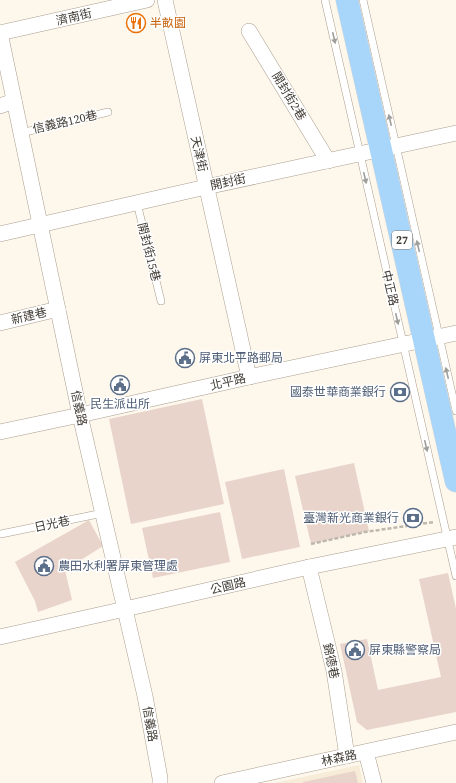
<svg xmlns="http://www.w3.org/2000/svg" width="456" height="783" viewBox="0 0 456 783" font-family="'Source Serif 4','Noto Sans TC',serif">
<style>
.education{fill:#f7ecd8}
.building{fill:#e8d4ca}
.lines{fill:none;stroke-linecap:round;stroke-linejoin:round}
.lane-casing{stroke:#aa9e8f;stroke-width:8}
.street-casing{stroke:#aa9e8f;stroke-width:16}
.primary-casing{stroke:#d9d8d7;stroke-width:23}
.path{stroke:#bdb7ae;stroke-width:2.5;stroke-dasharray:4 2;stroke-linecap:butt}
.lane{stroke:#fff;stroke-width:7}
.street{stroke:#fff;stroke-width:15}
.primary{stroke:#a8d6fb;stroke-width:22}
.oneway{fill:#a09e9a}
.labels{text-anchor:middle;stroke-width:3;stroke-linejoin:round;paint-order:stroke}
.shield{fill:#fff;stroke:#797672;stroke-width:1}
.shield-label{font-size:11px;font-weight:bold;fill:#403c35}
.street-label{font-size:12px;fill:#403c35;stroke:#fff}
.food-label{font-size:12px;fill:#c56008;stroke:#fff;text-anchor:start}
.service-label{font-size:12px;fill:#4e5e75;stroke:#fff;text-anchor:start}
</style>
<rect width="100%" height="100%" fill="#fef7ec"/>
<!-- education -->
<path class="education" d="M 359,765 L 363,783 L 275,783 Z"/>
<!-- building -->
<g class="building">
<path d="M 202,399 L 224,504 L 131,524 L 109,419 Z"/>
<path d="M 354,463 L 369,531 L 311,544 L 295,476 Z"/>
<path d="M 284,469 L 300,547 L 242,559 L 225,482 Z"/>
<path d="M 220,512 L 230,562 L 153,578 L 142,528 Z"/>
<path d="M 89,520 L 103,546 L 65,570 L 72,600 L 38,612 L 35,601 L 15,562 Z"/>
<path d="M 448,573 L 456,609 L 456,712 L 367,730 L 357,722 L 340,644 L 367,639 L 378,690 L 441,677 L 419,579 Z"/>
<path d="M 355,771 L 358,783 L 303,783 L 303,782 Z"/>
</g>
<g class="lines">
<defs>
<g id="lane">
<path d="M 325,0 L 456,576"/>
<path d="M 363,0 L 456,411"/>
<path d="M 21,133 L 108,112"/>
<path d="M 137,203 L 161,301"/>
<path d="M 1,534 L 103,513"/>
</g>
<g id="street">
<path d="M 165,0 L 249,377"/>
<path d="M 249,31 L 328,161"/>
<path d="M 0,33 L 80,415 L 145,696 L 160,778 L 160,783"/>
<path d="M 0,33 L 147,0"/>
<path d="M 0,106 L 14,101"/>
<path d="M 0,234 L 206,187 L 456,133"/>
<path d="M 0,323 L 58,309"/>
<path d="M 0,432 L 80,415 L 249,377 L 456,333"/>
<path d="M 309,567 L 334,671 L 347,756"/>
<path d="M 0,637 L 125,609 L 309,567 L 456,537"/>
<path d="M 366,752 L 374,783"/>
<path d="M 222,783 L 456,732"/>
</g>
<path id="primary" d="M 347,0 L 456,481"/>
</defs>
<!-- lane casing -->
<use href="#lane" class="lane-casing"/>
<!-- street casing -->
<use href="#street" class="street-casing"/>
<!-- primary casing -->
<use href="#primary" class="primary-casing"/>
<!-- path -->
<path class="path" d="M 311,544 L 365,532 L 434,522"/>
<!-- lane -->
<use href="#lane" class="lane"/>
<!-- street -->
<use href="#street" class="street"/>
<!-- primary -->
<use href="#primary" class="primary"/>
</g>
<!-- one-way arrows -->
<defs><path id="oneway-solid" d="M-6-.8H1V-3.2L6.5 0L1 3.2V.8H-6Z"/></defs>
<g class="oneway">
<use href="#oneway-solid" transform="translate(334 38) rotate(77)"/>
<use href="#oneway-solid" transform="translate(390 120) rotate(-103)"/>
<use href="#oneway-solid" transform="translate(365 178) rotate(77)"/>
<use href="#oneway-solid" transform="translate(418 246) rotate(-103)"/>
<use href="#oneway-solid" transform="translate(397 319) rotate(77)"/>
<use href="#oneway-solid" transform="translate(447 373) rotate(-103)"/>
<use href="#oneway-solid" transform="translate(426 446) rotate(77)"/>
</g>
<!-- icons -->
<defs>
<symbol id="restaurant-ring" viewBox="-11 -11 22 22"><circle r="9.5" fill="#fff" stroke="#e8710a" stroke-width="1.5"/><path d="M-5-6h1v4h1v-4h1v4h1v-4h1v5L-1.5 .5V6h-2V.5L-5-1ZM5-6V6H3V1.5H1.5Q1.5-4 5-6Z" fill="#e8710a"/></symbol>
<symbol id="civic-ring" viewBox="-11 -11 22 22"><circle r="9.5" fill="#fff" stroke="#5c6f8a" stroke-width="1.5"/><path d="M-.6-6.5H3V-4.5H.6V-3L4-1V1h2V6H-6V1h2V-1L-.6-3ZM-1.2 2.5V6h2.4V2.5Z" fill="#5c6f8a"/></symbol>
<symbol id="bank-ring" viewBox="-11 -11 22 22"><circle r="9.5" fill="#fff" stroke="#5c6f8a" stroke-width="1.5"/><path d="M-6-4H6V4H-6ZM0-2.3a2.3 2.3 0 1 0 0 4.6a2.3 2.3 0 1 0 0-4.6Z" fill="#5c6f8a"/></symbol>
</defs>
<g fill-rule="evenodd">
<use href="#restaurant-ring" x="125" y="12" width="22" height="22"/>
<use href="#civic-ring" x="174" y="347" width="22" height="22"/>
<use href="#civic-ring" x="109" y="374" width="22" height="22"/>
<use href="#bank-ring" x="389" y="381" width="22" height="22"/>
<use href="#bank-ring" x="402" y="507" width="22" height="22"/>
<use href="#civic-ring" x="33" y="555" width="22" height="22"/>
<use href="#civic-ring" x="344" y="639" width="22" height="22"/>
</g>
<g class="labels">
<!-- shield labels -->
<rect class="shield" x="392" y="231" width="20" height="18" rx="3"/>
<g class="shield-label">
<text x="402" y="244">27</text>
</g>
<!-- street labels -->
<g class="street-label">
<text transform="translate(74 17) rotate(-13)" y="4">濟南街</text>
<text transform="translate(289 96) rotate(59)" y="4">開封街2巷</text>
<text transform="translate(65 122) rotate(-13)" y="4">信義路120巷</text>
<text transform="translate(199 154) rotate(77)" y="4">天津街</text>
<text transform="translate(228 182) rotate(-12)" y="4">開封街</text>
<text transform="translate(149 252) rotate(76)" y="4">開封街15巷</text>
<text transform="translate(390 288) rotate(77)" y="4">中正路</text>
<text transform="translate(29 316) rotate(-13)" y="4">新建巷</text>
<text transform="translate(228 382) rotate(-13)" y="4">北平路</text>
<text transform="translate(79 408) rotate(78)" y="4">信義路</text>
<text transform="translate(52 524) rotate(-12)" y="4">日光巷</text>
<text transform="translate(228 586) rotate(-13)" y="4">公園路</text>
<text transform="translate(331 661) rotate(78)" y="4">錦德巷</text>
<text transform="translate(150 724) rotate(80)" y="4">信義路</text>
<text transform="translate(339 758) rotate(-12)" y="4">林森路</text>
</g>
<!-- food labels -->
<g class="food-label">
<text x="150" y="27">半畝園</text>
</g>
<!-- service labels -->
<g class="service-label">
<text x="199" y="362">屏東北平路郵局</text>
<text x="386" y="396" text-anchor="end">國泰世華商業銀行</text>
<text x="120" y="408" text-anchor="middle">民生派出所</text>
<text x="399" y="522" text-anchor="end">臺灣新光商業銀行</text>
<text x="58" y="570">農田水利署屏東管理處</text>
<text x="369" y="654">屏東縣警察局</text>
</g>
</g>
</svg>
